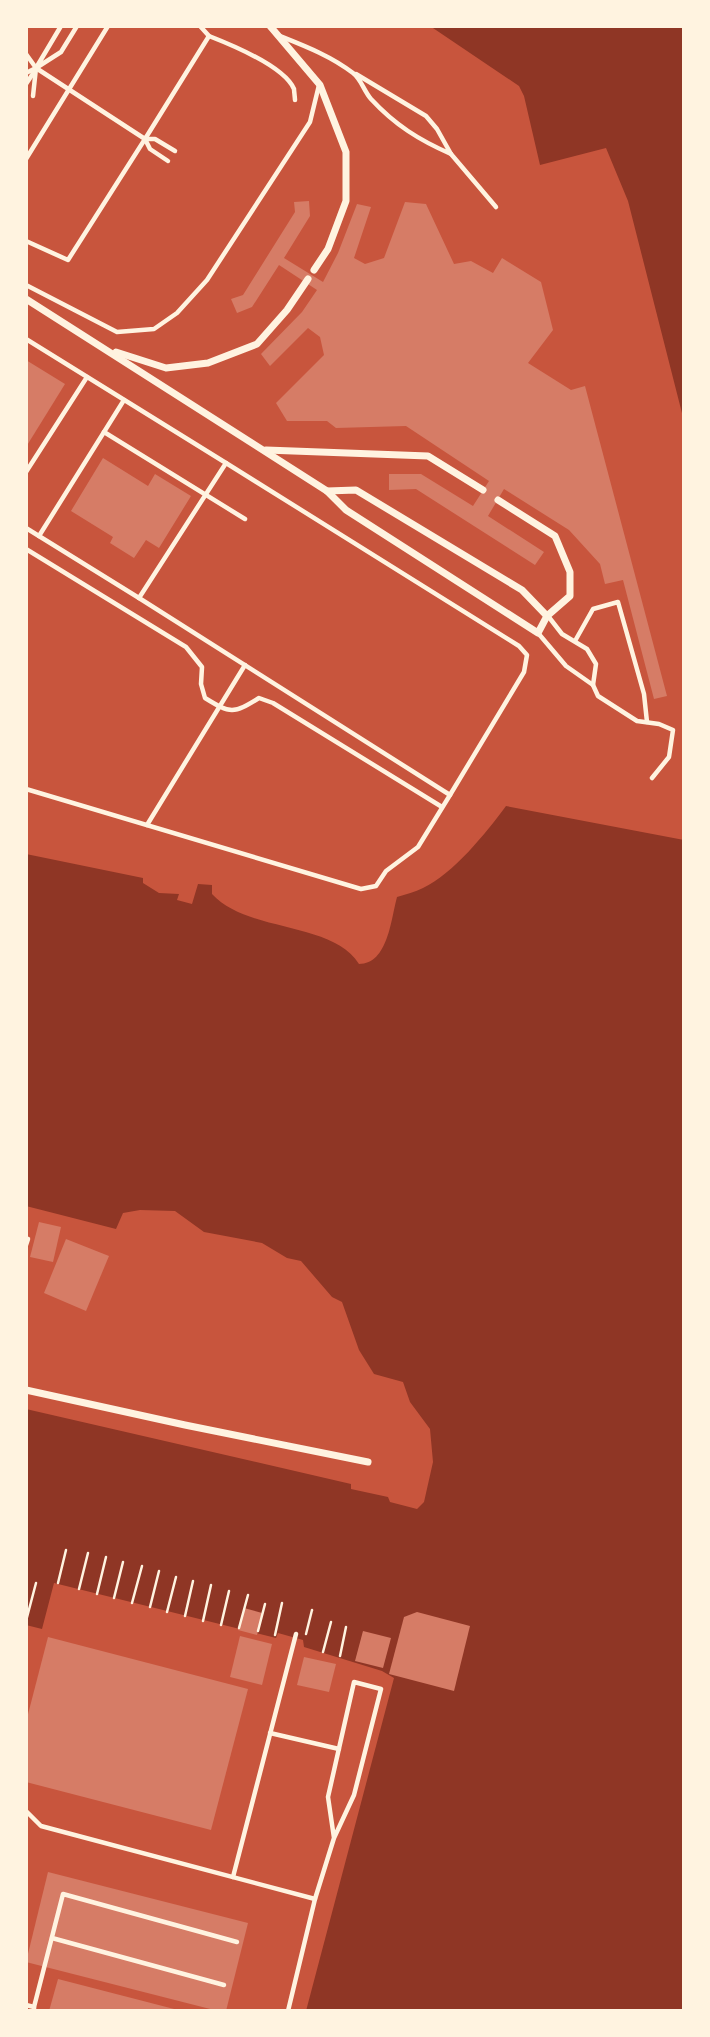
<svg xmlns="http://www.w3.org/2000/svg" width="710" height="2037" viewBox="0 0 710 2037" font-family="'Archivo Narrow',sans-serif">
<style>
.water{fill:#8f3625}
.building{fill:#d67c66}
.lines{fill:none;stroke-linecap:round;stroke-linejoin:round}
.path{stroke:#fff3e0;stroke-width:2.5}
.service{stroke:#fff3e0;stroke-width:4.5}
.minor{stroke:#fff3e0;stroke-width:7}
</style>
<rect width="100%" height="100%" fill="#c8553d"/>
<!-- water -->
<g class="water">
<path d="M 430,26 L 684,26 L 684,421 L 628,201 L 606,148 L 540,165 L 524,96 L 519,86 Z"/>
<path d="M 506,806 L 684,840 L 684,2011 L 306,2011 L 394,1678 L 382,1671 L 304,1647 L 303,1640 L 278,1633 L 276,1638 L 54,1583 L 42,1629 L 26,1625 L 26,1409 L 351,1484 L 351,1489 L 388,1497 L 390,1502 L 417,1509 L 424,1502 L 433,1462 L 430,1429 L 410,1402 L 403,1382 L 374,1374 L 359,1350 L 342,1302 L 332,1297 L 301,1261 L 287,1258 L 262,1243 L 204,1232 L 175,1211 L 140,1210 L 123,1213 L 116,1229 L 26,1206 L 26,854 L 143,878 L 143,883 L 159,893 L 179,894 L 177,900 L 192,904 L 198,884 L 212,885 L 212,894 C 248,933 332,921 359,964 C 388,964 391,919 397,897 C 406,894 415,892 423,888 C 453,874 486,833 506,806 Z"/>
</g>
<!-- building -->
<g class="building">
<path d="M 309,201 L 310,216 L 284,258 L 323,282 L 338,253 L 357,204 L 371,207 L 354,258 L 365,264 L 384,258 L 405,202 L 426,204 L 454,264 L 471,261 L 493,273 L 502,258 L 541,282 L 553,330 L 528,363 L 571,390 L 585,386 L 667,696 L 654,699 L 623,580 L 605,584 L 600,564 L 569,530 L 504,489 L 488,516 L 544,552 L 535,565 L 416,489 L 389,490 L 389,474 L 421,474 L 473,506 L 489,481 L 406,426 L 336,428 L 327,421 L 287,421 L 276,403 L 324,355 L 320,337 L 308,328 L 270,366 L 261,354 L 302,312 L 317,290 L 279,265 L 252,307 L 237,313 L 231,299 L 243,295 L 295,212 L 294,202 Z"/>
<path d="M 26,360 L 65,384 L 26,447 Z"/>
<path d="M 103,458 L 148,486 L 155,474 L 191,496 L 159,548 L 146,540 L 134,558 L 110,543 L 113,537 L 71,511 Z"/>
<path d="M 39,1222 L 61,1227 L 53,1262 L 30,1257 Z"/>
<path d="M 66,1239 L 109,1256 L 86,1311 L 44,1293 Z"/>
<path d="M 244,1608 L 262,1613 L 257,1635 L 238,1630 Z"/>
<path d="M 417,1612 L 470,1626 L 454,1691 L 389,1674 L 404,1617 Z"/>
<path d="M 363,1631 L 391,1638 L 383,1668 L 355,1661 Z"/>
<path d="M 240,1636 L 272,1644 L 262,1685 L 230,1677 Z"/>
<path d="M 48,1637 L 248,1689 L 211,1830 L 26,1782 L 26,1722 Z"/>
<path d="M 304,1657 L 336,1664 L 329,1692 L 297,1685 Z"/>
<path d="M 48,1872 L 248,1923 L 226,2011 L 218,2011 L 26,1962 Z"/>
<path d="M 58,1979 L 178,2010 L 177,2011 L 49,2011 Z"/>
</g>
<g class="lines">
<!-- path -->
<g class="path">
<path d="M 58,1583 L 66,1550"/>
<path d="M 79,1589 L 88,1553"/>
<path d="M 97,1594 L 106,1557"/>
<path d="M 114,1598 L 123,1562"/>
<path d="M 132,1603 L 142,1566"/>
<path d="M 150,1607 L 159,1571"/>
<path d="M 167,1612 L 176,1577"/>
<path d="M 185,1616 L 193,1581"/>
<path d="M 26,1621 L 36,1583"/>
<path d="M 203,1621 L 211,1585"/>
<path d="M 221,1625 L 229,1591"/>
<path d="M 239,1628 L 248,1595"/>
<path d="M 258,1631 L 265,1604"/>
<path d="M 306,1634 L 312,1610"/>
<path d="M 275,1635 L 282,1603"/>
<path d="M 323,1652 L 331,1622"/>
<path d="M 340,1656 L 346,1627"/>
</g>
<!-- service -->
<g class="service">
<path d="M 61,26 L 36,68 L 61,52 L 77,26"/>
<path d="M 209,36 C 232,45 284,66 294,89 C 294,90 295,99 295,100"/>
<path d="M 280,36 C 305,46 331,56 353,73 C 361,79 364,91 371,99 C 395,125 419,140 451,154 L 437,129 L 426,116 L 356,74"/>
<path d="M 26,54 L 36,68 L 145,139 L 209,36 L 200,26"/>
<path d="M 26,73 L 36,68 L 33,96"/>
<path d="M 26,84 L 34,72"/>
<path d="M 145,139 L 150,149 L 168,161"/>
<path d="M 146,139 L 155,139 L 175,151"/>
<path d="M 451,154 L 496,207"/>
<path d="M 26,159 L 108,26"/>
<path d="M 26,241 L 68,260 L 145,139"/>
<path d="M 26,285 L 117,332 L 154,329 L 177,313 L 207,280 L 310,122 L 319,85"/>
<path d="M 26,339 L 226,463 L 139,598 L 26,528"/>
<path d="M 104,432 L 245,519"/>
<path d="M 26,472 L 87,377"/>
<path d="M 39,536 L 124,400"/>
<path d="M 26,549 L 186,647 L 202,667 L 201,684 L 205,698 C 231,714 233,714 259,698 L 273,703 L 442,807"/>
<path d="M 139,598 L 450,795 L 524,672 L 527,655 L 519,646 L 226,463"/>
<path d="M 548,616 L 562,634 L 587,649 L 596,664 L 593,685"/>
<path d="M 538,633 L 566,666 L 593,685 L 598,696 L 637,721 L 659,724 L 673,730 L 669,757 L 652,778"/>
<path d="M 575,641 L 593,609 L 618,602 L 644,694 L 647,722"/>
<path d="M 26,789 L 361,889 L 376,886 L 386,871 L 418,847 L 450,795"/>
<path d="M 147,825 L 245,665"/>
<path d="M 26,1245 L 28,1239"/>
<path d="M 270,1733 L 339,1749"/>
<path d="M 26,1811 L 41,1826 L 315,1899"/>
<path d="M 233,1877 L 296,1634"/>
<path d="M 52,1938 L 224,1985"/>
<path d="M 26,2005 L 34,2007 L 34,2011"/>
<path d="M 34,2007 L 63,1894 L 237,1942"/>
<path d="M 288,2011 L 315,1899 L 334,1838 L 354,1795 L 381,1689 L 354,1682 L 328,1797 L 334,1838"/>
</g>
<!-- minor -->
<g class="minor">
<path d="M 270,26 L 320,85 L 346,152 L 346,201 L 328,249 L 314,270"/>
<path d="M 26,299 L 327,491 L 346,510 L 538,633 L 547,616 L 570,596 L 570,572 L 555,536 L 498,500"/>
<path d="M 116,352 L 166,368 L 208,363 L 257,344 L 287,310 L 308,279"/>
<path d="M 266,450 L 428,456 L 483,490"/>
<path d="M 327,491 L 356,490 L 522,590 L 547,616"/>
<path d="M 26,1390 L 185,1425 L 368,1462"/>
</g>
</g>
<!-- border -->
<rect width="710" height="2037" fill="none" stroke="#fff3e0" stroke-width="56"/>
</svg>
